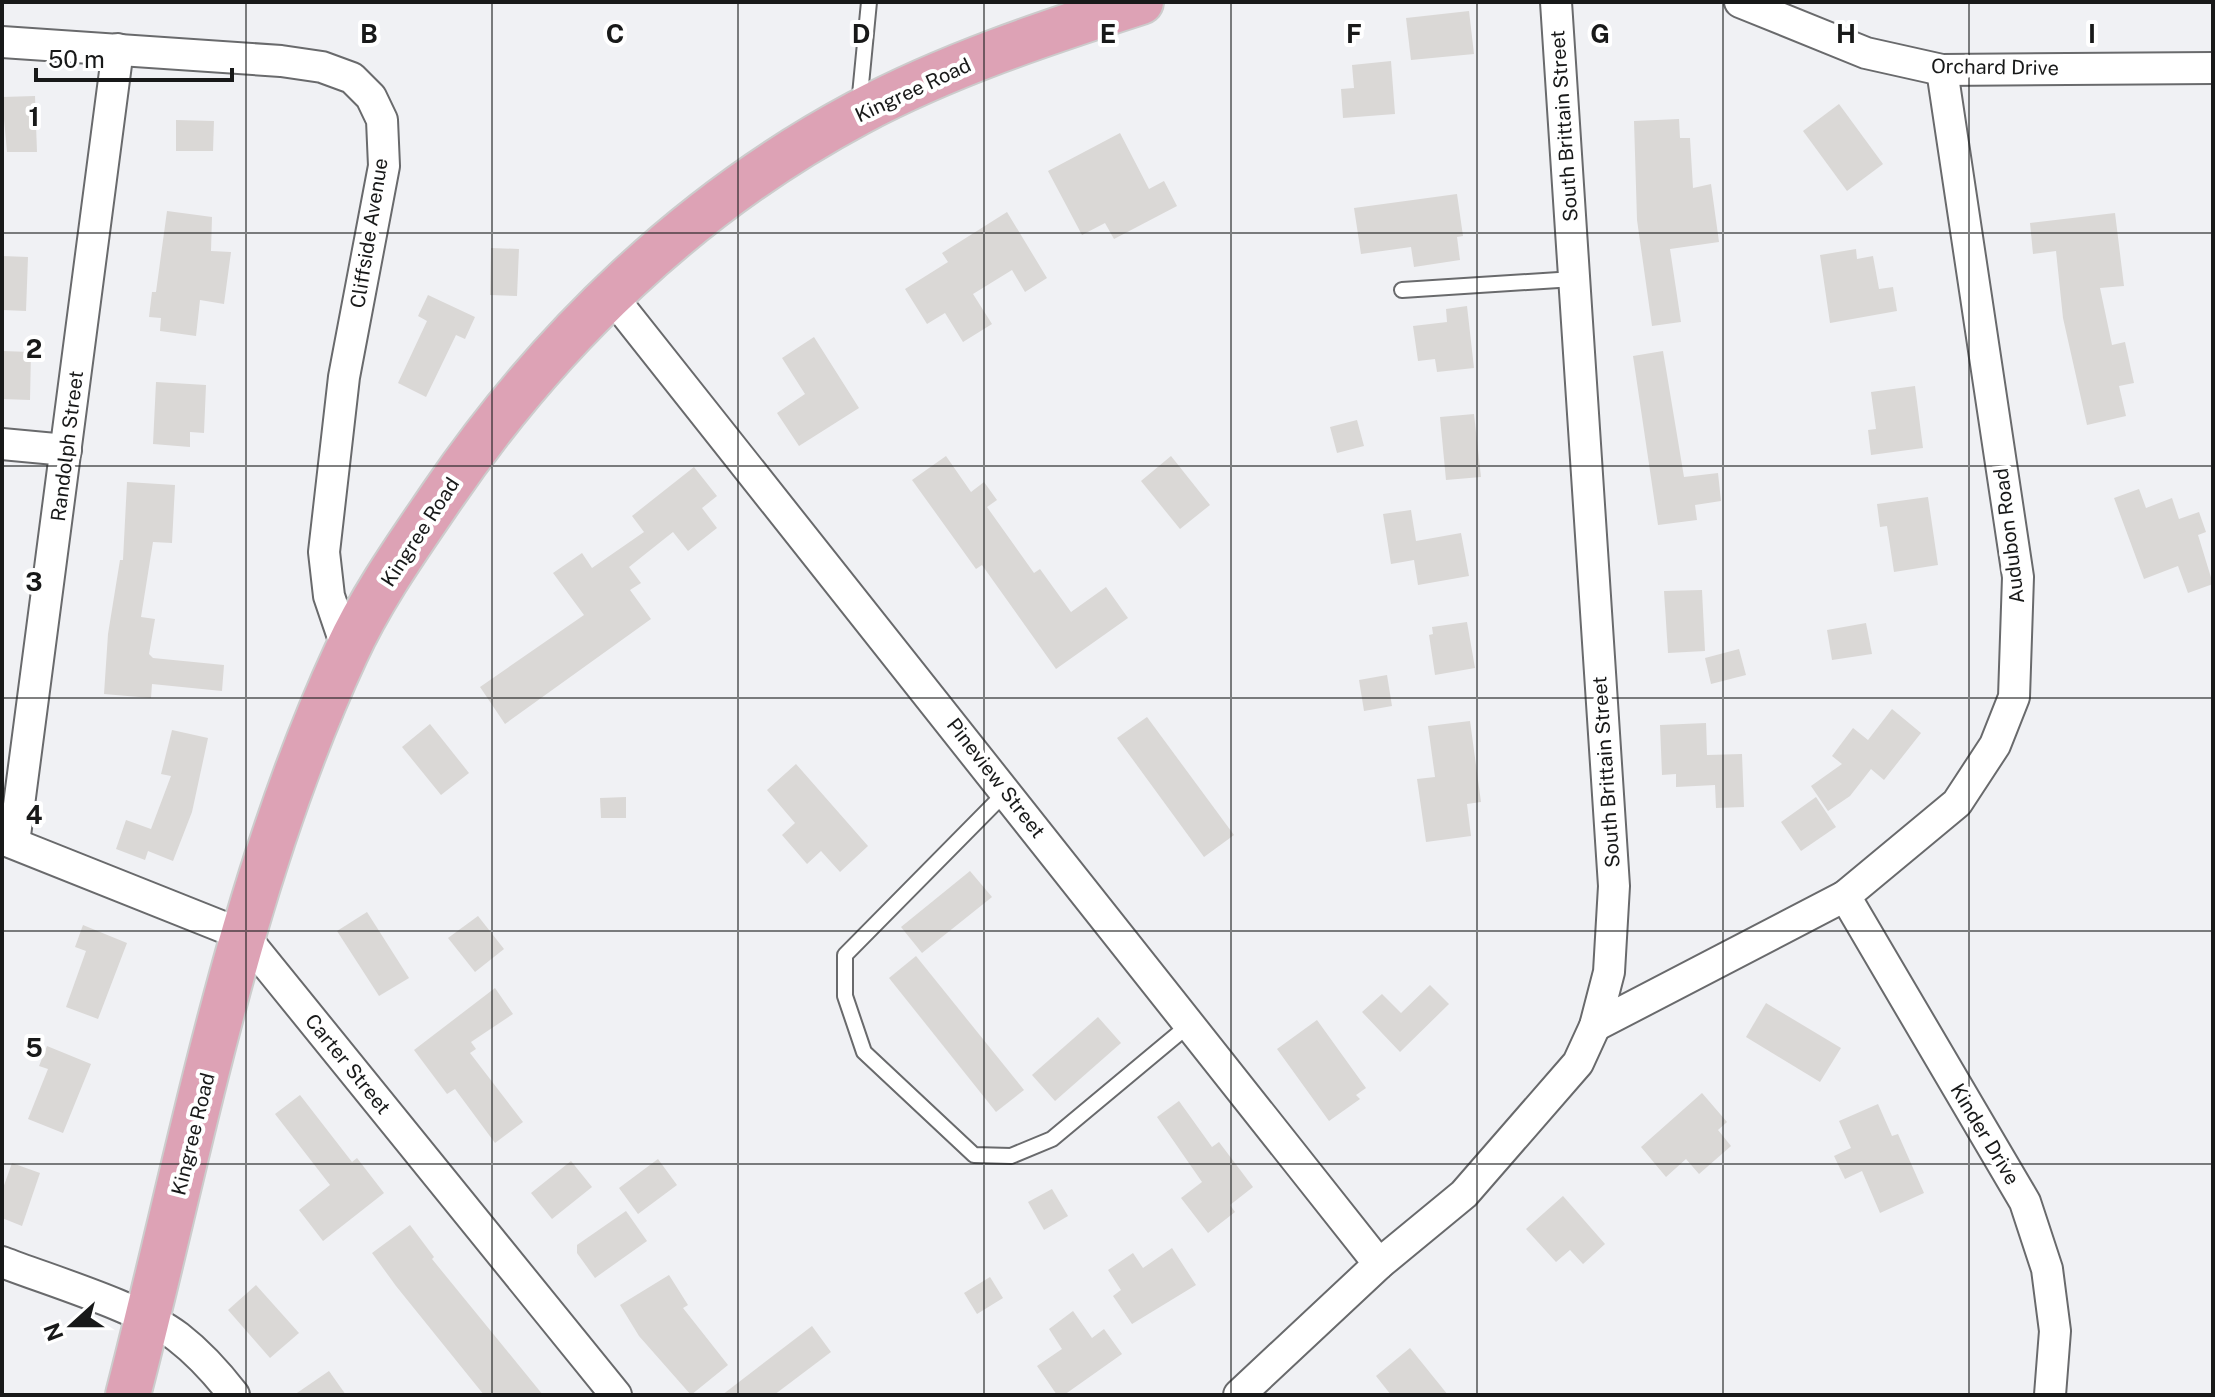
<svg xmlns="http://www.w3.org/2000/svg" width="2215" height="1397" viewBox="0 0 2215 1397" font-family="'Public Sans',sans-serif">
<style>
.building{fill:#dad8d6}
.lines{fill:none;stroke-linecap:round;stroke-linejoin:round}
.service-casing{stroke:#696a6c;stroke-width:18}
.minor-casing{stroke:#696a6c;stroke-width:34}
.primary-casing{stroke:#ccc;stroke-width:48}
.service{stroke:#fff;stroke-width:14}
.minor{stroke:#fff;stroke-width:30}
.primary{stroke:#dda2b5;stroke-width:44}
.grid{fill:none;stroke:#181919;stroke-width:2;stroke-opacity:0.55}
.labels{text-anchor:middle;stroke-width:8;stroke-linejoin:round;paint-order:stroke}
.street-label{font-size:20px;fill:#181919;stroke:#fff}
.grid-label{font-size:26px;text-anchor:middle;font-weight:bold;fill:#181919;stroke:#fff;stroke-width:8;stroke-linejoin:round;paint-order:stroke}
</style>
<rect width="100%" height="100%" fill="#f0f1f4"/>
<!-- building -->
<g class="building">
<path d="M 1469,11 L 1474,54 L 1411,60 L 1406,18 Z"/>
<path d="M 1391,61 L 1395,114 L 1343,118 L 1341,89 L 1354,88 L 1352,65 Z"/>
<path d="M 35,96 L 37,152 L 7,152 L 2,97 Z"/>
<path d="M 1839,104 L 1883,164 L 1847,191 L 1803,131 Z"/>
<path d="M 1679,119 L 1680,138 L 1690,138 L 1693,188 L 1711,184 L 1719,242 L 1670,249 L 1681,322 L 1652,326 L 1637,220 L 1634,121 Z"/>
<path d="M 176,120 L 214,121 L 213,151 L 176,151 Z"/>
<path d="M 1120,133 L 1149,189 L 1164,181 L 1177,206 L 1114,239 L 1105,223 L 1082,235 L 1048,171 Z"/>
<path d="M 1457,194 L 1463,236 L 1457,237 L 1460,260 L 1414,267 L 1411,247 L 1361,254 L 1354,208 Z"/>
<path d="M 167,211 L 212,217 L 211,251 L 231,252 L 224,304 L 200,300 L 196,336 L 160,331 L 161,318 L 149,317 L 152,292 L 156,292 Z"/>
<path d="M 1007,212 L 1047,278 L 1025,292 L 1012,270 L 973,294 L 992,324 L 963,342 L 945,313 L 927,324 L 905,289 L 948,262 L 942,253 Z"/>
<path d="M 2115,213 L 2124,286 L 2100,288 L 2112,345 L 2125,342 L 2134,383 L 2119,386 L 2126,416 L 2087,425 L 2063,318 L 2056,251 L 2033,254 L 2030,223 Z"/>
<path d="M 491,248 L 519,249 L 517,296 L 490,295 Z"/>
<path d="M 1856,249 L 1857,259 L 1873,256 L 1879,289 L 1893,287 L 1897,311 L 1830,323 L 1820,255 Z"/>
<path d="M 2,256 L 28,257 L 26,311 L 2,310 Z"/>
<path d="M 428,295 L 475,317 L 465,339 L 456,335 L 426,397 L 398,383 L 427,321 L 418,316 Z"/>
<path d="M 1467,306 L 1474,368 L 1437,372 L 1435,359 L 1418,361 L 1413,326 L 1447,322 L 1446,309 Z"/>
<path d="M 814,337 L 859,408 L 799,446 L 777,413 L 805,394 L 782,358 Z"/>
<path d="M 2,351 L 31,352 L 30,400 L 2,399 Z"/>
<path d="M 1663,351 L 1684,477 L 1718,473 L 1721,501 L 1695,505 L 1697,520 L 1658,525 L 1633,356 Z"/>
<path d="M 156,382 L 206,385 L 204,433 L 190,432 L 190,447 L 153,444 Z"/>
<path d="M 1915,386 L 1923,448 L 1871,455 L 1868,430 L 1876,429 L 1871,392 Z"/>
<path d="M 1474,414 L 1481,477 L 1446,480 L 1440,417 Z"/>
<path d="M 1357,420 L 1364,446 L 1337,453 L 1330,427 Z"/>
<path d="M 946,456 L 971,492 L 984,482 L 997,500 L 987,507 L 1034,573 L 1040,569 L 1071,612 L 1106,587 L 1128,618 L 1056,669 L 982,565 L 976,569 L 912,480 Z"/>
<path d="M 1171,456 L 1210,505 L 1180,529 L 1141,481 Z"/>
<path d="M 694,467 L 717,496 L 702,508 L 717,528 L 688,551 L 673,532 L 629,567 L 641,583 L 630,590 L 651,619 L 505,724 L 480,687 L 584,615 L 553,573 L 582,553 L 592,568 L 644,532 L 632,516 Z"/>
<path d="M 127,482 L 175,485 L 172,543 L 153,542 L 141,617 L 155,619 L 149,654 L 153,658 L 224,665 L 222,691 L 152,684 L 151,698 L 104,694 L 108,634 L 120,560 L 123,560 Z"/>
<path d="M 2139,489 L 2146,508 L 2172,498 L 2179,519 L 2199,512 L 2206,532 L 2198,535 L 2213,584 L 2188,593 L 2178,566 L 2144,579 L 2114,498 Z"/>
<path d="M 1928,497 L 1938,565 L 1894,572 L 1887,526 L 1880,527 L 1877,504 Z"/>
<path d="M 1411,510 L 1416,541 L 1461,533 L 1469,576 L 1418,585 L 1414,560 L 1391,564 L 1383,514 Z"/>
<path d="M 1702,590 L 1705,651 L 1668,653 L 1664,591 Z"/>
<path d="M 1467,622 L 1475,668 L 1435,675 L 1429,635 L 1433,634 L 1432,627 Z"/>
<path d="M 1866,623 L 1872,654 L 1832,660 L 1827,630 Z"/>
<path d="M 1739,649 L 1746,675 L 1711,684 L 1705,658 Z"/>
<path d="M 1387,675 L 1392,706 L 1364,711 L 1359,680 Z"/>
<path d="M 1892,709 L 1921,733 L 1884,780 L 1871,769 L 1850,796 L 1828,811 L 1811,786 L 1842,764 L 1832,756 L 1853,728 L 1868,740 Z"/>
<path d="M 1147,717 L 1234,835 L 1204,857 L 1117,738 Z"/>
<path d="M 1470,721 L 1481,802 L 1467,804 L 1471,836 L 1426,842 L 1417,779 L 1435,777 L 1428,726 Z"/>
<path d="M 1706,723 L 1707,755 L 1742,754 L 1744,807 L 1716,808 L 1715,785 L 1676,787 L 1676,774 L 1662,775 L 1660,725 Z"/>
<path d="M 430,724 L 469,773 L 441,795 L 402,747 Z"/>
<path d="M 172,730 L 208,738 L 192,812 L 173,861 L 148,851 L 145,860 L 116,849 L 126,820 L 151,829 L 171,776 L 161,774 Z"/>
<path d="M 796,764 L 868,846 L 840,872 L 821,851 L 807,864 L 782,835 L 795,823 L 767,790 Z"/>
<path d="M 626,797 L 626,818 L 601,818 L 600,798 Z"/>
<path d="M 1816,797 L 1836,827 L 1801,851 L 1781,822 Z"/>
<path d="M 970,871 L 992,897 L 922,953 L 901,927 Z"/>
<path d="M 367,912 L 409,978 L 379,996 L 337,931 Z"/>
<path d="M 478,916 L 504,949 L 475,972 L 448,938 Z"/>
<path d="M 83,925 L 127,943 L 98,1019 L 66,1007 L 86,951 L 75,947 Z"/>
<path d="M 916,956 L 1024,1090 L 996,1112 L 889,978 Z"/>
<path d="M 1430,985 L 1449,1004 L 1400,1052 L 1362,1012 L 1382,994 L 1401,1013 Z"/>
<path d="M 495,988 L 513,1014 L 471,1042 L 476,1049 L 470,1053 L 523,1122 L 495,1143 L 455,1089 L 447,1094 L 414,1050 Z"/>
<path d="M 1766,1003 L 1841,1048 L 1820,1082 L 1746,1037 Z"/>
<path d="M 1098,1017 L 1121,1043 L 1055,1101 L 1032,1075 Z"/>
<path d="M 1317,1020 L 1366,1088 L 1356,1095 L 1360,1099 L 1329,1121 L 1277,1049 Z"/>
<path d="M 47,1046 L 91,1064 L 63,1133 L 28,1119 L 48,1069 L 39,1066 Z"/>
<path d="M 1702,1093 L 1727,1122 L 1718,1130 L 1731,1146 L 1699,1174 L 1686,1159 L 1666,1177 L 1641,1147 Z"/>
<path d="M 300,1095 L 352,1162 L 357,1158 L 384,1193 L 323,1241 L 299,1210 L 330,1185 L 275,1114 Z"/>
<path d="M 1179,1101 L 1212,1147 L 1219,1142 L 1253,1187 L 1230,1205 L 1235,1212 L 1208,1233 L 1181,1198 L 1202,1182 L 1157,1117 Z"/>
<path d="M 1878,1104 L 1892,1136 L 1898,1134 L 1924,1193 L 1880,1213 L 1862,1171 L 1845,1179 L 1834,1156 L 1851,1148 L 1839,1121 Z"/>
<path d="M 658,1159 L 677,1185 L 638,1214 L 619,1188 Z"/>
<path d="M 571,1161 L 592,1187 L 552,1219 L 531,1193 Z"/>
<path d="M 12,1163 L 40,1173 L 22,1226 L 2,1218 L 2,1191 Z"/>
<path d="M 1052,1189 L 1068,1216 L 1044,1230 L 1028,1202 Z"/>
<path d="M 1563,1196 L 1605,1244 L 1583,1264 L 1570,1250 L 1556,1262 L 1526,1229 Z"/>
<path d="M 626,1211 L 647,1241 L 595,1278 L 577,1253 L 577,1245 Z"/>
<path d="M 410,1225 L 434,1257 L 432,1259 L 543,1395 L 484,1395 L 396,1286 L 372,1253 Z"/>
<path d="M 1172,1248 L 1196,1285 L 1132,1324 L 1113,1296 L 1121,1290 L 1108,1270 L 1133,1253 L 1143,1268 Z"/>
<path d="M 669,1275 L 688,1305 L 683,1308 L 728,1365 L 691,1395 L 639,1336 L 620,1305 Z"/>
<path d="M 990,1277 L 1003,1298 L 977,1314 L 964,1293 Z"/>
<path d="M 256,1285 L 299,1333 L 270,1358 L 228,1310 Z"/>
<path d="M 1073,1311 L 1092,1338 L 1104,1329 L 1122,1354 L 1064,1395 L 1057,1395 L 1037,1366 L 1062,1349 L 1049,1329 Z"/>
<path d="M 812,1326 L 831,1352 L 774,1395 L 722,1395 Z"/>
<path d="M 1410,1348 L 1448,1395 L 1391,1395 L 1376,1376 Z"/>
<path d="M 329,1371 L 346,1395 L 294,1395 Z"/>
</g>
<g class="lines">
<defs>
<g id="service">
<path d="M 859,105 L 869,2"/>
<path d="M 1402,290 L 1574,279"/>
<path d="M 1006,792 L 845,955 L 845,996 L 864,1052 L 974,1155 L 1011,1156 L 1052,1139 L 1190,1024"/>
</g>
<g id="minor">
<path d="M 1740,2 L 1866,53 L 1942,70 L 2213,68"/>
<path d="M 2,42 L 281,61 L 322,67 L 352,78 L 371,97 L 382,120 L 384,166 L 344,377 L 324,552 L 329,596 L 347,649"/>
<path d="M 610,294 L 1379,1264"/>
<path d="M 2,444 L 66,450"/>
<path d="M 2,839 L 243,935 L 616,1395"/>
<path d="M 14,843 L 118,49"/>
<path d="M 1845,896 L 2025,1202 L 2047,1269 L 2055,1331 L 2050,1395"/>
<path d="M 1595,1026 L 1845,896 L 1957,803 L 1995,745 L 2014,697 L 2018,577 L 1942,70"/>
<path d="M 2,1262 C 51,1281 139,1307 178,1337 C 200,1354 217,1373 234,1395"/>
<path d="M 1239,1395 L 1379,1264 L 1464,1194 L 1578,1063 L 1595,1026 L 1609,972 L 1614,886 L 1556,2"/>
</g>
<path id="primary" d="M 128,1395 C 192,1147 237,888 346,653 C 371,598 408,546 442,496 C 549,339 690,203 858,113 C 948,65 1045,33 1141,2"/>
</defs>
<!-- service casing -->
<use href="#service" class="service-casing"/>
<!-- minor casing -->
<use href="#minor" class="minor-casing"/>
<!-- primary casing -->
<use href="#primary" class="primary-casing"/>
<!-- service -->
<use href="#service" class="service"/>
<!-- minor -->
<use href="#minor" class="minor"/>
<!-- primary -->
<use href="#primary" class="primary"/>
</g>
<!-- grid -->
<path class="grid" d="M 246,2 L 246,1395M 492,2 L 492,1395M 738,2 L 738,1395M 984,2 L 984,1395M 1231,2 L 1231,1395M 1477,2 L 1477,1395M 1723,2 L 1723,1395M 1969,2 L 1969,1395M 2,233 L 2213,233M 2,466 L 2213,466M 2,698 L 2213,698M 2,931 L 2213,931M 2,1164 L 2213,1164"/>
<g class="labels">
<!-- street labels -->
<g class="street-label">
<text transform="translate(1995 67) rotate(1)" y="7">Orchard Drive</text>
<text transform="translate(913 90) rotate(-25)" y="7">Kingree Road</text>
<text transform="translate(1564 126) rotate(-94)" y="7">South Brittain Street</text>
<text transform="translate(369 233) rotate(-81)" y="7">Cliffside Avenue</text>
<text transform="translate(67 446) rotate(-83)" y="7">Randolph Street</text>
<text transform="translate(420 532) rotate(-57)" y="7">Kingree Road</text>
<text transform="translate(2009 536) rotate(-97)" y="7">Audubon Road</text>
<text transform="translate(1606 772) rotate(-94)" y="7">South Brittain Street</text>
<text transform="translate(996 778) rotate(52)" y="7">Pineview Street</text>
<text transform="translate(348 1064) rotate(51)" y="7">Carter Street</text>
<text transform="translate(193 1134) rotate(-76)" y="7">Kingree Road</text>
<text transform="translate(1985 1134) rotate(59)" y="7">Kinder Drive</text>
</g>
</g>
<g class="grid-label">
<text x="369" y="43">B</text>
<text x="615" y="43">C</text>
<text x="861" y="43">D</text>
<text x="1108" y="43">E</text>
<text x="1354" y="43">F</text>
<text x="1600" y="43">G</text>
<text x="1846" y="43">H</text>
<text x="2092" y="43">I</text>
<text x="34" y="126">1</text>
<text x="34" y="358">2</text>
<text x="34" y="591">3</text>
<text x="34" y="824">4</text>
<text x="34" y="1057">5</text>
</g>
<!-- border -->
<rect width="2215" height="1397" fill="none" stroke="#181919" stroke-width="8"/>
<!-- north arrow -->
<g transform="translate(72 1325) rotate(249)" stroke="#ffffff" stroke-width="6" paint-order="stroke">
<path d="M0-6L14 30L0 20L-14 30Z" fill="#181919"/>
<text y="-12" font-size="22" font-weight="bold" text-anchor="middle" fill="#181919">N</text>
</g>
<!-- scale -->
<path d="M36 68v12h196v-12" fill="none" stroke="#181919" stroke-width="4"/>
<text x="48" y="68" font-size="24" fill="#181919" stroke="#ffffff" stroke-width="6" paint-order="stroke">50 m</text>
</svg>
